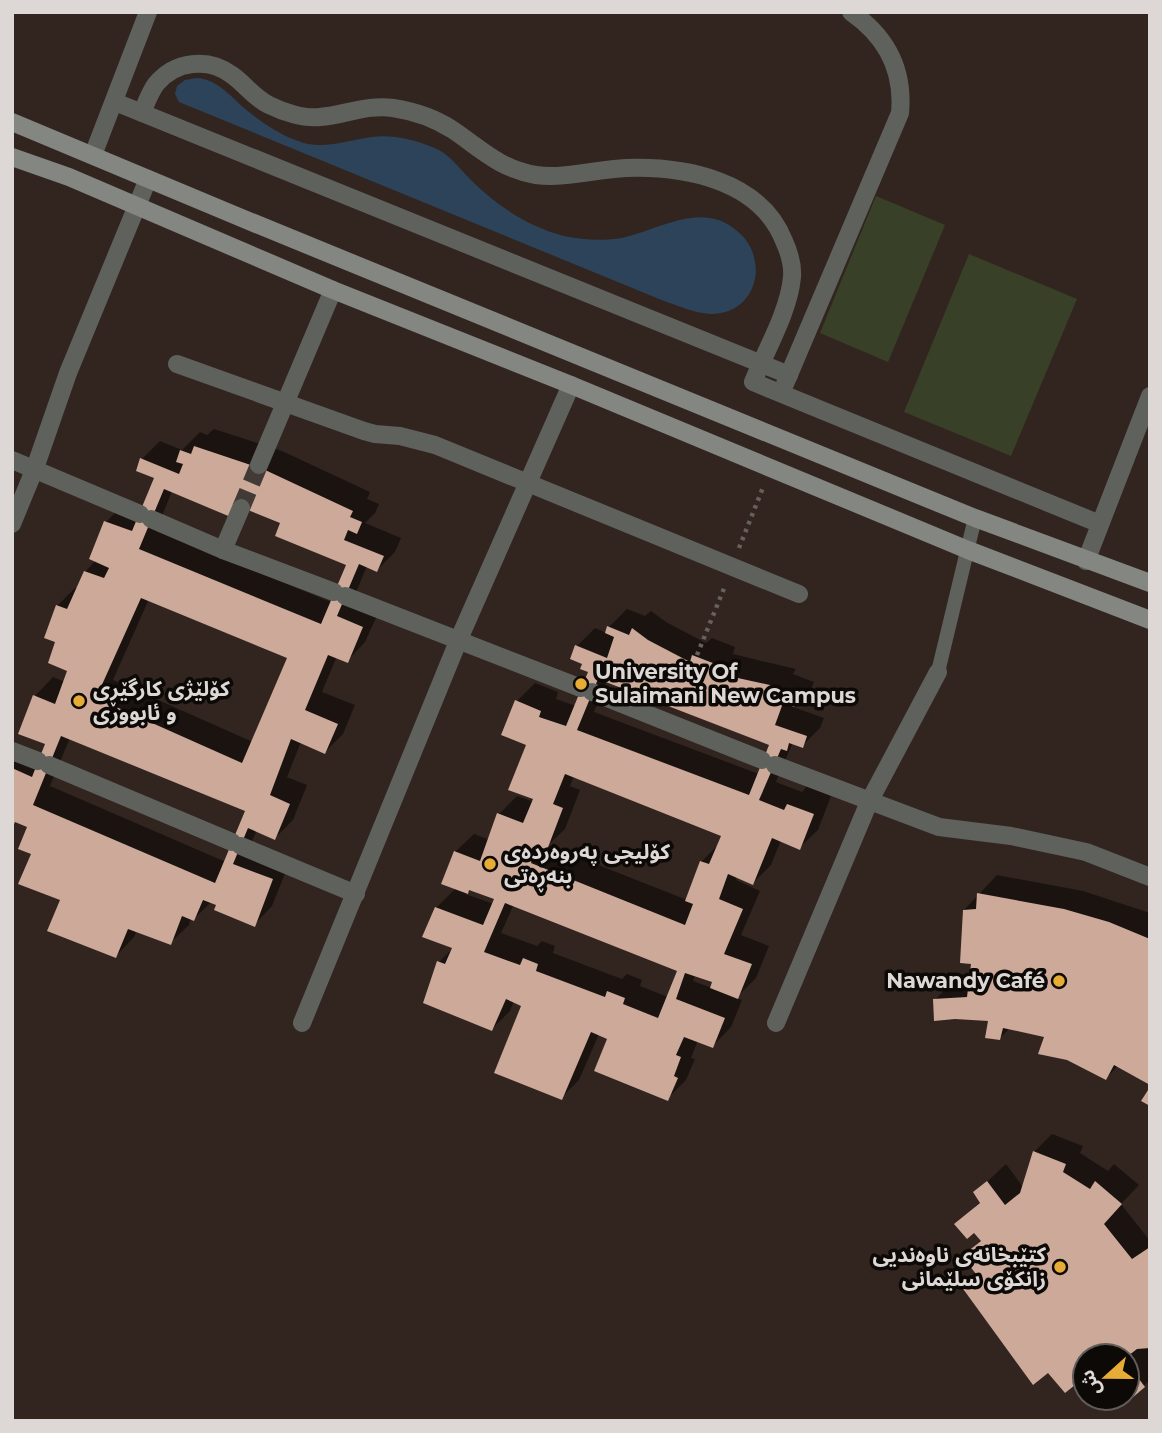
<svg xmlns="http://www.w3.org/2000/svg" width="1162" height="1433" viewBox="0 0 1162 1433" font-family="Montserrat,'Noto Sans Arabic',sans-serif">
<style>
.built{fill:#32251f;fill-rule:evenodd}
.green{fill:#384127}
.water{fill:#2c4359}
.shadow{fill:#0007;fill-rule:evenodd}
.building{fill:#cca998;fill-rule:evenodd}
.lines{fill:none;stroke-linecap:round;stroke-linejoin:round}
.street-tunnel{stroke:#413a36;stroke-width:18;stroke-dasharray:18 9;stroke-linecap:butt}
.path{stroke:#67615d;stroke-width:4.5;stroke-dasharray:3.5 5;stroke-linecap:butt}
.lane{stroke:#5f615d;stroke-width:14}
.street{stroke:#5f615d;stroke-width:18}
.secondary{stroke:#848681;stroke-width:18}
.poi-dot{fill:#e7ac36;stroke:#0c0907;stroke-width:2.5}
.labels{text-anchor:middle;stroke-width:7;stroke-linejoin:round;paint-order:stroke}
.poi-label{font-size:21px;font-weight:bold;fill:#ddd8d5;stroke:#0c0907;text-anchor:start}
</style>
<rect width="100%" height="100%" fill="#251e1a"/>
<!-- built -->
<path class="built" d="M 12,12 L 1150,12 L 1150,1421 L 12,1421 ZM 1085,1356 L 1127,1356 L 1127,1398 L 1085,1398 Z"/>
<!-- green -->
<g class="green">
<path d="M 876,196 L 945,225 L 888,362 L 820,333 Z"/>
<path d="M 969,254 L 1077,299 L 1011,456 L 904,412 Z"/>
</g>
<!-- water -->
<path class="water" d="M 197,78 C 220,80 232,99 249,112 C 265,125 284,137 304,143 C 327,149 349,140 372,137 C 393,134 420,141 439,150 C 453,158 462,172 474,183 C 499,207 529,227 564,236 C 582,240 604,241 622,238 C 659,230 702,200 737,231 C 747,239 753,249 755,262 C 760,290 740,315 710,314 C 694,313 679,306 664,301 L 179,102 L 175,94 L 177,86 L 185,80 Z"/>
<!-- shadow -->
<g class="shadow">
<path d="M 214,429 L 282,451 L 370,492 L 367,499 L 379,504 L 375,513 L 365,523 L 401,538 L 395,552 L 377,570 L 367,566 L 354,597 L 380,609 L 365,642 L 347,661 L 337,656 L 322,692 L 355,705 L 343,734 L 325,752 L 301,742 L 287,777 L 307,785 L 293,820 L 275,838 L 257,830 L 250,846 L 290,861 L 272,906 L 254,925 L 212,901 L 194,919 L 191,918 L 189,925 L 170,943 L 137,930 L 134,937 L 116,956 L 62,899 L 33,853 L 29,826 L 17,821 L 12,826 L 12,745 L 42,755 L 48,743 L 20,733 L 35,696 L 53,677 L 65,682 L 70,670 L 58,641 L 57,606 L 75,588 L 78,589 L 85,572 L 96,560 L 106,522 L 124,504 L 143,511 L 157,477 L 142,459 L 160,441 L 182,450 L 200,432 L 207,435 ZM 172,491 L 243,506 L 282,522 L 348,564 L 331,602 L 156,531 ZM 149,599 L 289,657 L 253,742 L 113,680 ZM 70,738 L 247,810 L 226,862 L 50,786 Z"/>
<path d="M 627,609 L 645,616 L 651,611 L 666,622 L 706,643 L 712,638 L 735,647 L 733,654 L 796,669 L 793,674 L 814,682 L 812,687 L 793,707 L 824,718 L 820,728 L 802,746 L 793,742 L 776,782 L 802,792 L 807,786 L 831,796 L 818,830 L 799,848 L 781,840 L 771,865 L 753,883 L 737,876 L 736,880 L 760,891 L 741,935 L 769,946 L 756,978 L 736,998 L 742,1000 L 731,1027 L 713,1046 L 698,1040 L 691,1058 L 695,1059 L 686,1080 L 667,1099 L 609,1038 L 599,1034 L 579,1080 L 561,1098 L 523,1005 L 514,1001 L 510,1011 L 492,1029 L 439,962 L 454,947 L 436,908 L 456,888 L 455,852 L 474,834 L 490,840 L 499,814 L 517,796 L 534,802 L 528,744 L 517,701 L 535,683 L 558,692 L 556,699 L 576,706 L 590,671 L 577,646 L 595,628 L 607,633 L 609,627 ZM 607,681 L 771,744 L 759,774 L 594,712 ZM 574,776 L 723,835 L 720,843 L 701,862 L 687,900 L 548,845 L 565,829 L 580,790 L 570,786 ZM 471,888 L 496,898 L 494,904 L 465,894 ZM 514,904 L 679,970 L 668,997 L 640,986 L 642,980 L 627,974 L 622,979 L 553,953 L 555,946 L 542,941 L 537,946 L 501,933 ZM 695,974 L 714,981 L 712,988 L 693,981 Z"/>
<path d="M 997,875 L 1083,891 L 1150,913 L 1150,1083 L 1118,1066 L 1106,1078 L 1046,1035 L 1011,1027 L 1000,1038 L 990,1019 L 935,1000 L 953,981 L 971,980 L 973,963 L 964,910 Z"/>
<path d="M 1052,1134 L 1083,1146 L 1080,1153 L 1108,1171 L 1114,1164 L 1139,1185 L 1121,1204 L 1150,1241 L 1150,1347 L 1147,1347 L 1150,1351 L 1150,1380 L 1133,1396 L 1127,1389 L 1127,1356 L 1085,1356 L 1085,1376 L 1049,1371 L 963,1287 L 977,1273 L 965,1256 L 982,1239 L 975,1230 L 957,1224 L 981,1201 L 975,1193 L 1006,1164 L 1023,1187 L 1034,1152 Z"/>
</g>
<!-- building -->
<g class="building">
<path d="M 194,446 L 263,469 L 353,511 L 350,517 L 362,522 L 357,534 L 348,530 L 344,540 L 384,556 L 377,572 L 359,564 L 337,616 L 363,627 L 348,663 L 328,655 L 305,710 L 338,724 L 325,754 L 291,739 L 270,795 L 290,804 L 275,840 L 248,828 L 233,864 L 273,879 L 255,927 L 214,910 L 216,905 L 203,900 L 194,921 L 182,916 L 171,945 L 128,929 L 116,958 L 47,931 L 60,900 L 18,884 L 31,854 L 18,849 L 27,827 L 15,822 L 12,829 L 12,768 L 32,777 L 45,744 L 18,734 L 33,695 L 55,704 L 67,671 L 48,663 L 55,642 L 44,638 L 56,605 L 67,609 L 84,571 L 104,578 L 109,568 L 89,559 L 104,521 L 132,531 L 154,478 L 136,471 L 140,458 L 179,474 L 183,464 L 176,462 L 180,450 L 191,454 ZM 164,489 L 233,518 L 238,506 L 280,523 L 275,536 L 346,565 L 321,624 L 139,549 ZM 141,598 L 287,658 L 242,763 L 96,698 ZM 61,736 L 245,811 L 215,883 L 33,805 Z"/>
<path d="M 607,626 L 629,635 L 632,628 L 648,640 L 690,662 L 692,655 L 718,665 L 715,673 L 779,687 L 776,692 L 797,700 L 794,707 L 783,703 L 775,725 L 807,736 L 803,748 L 789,743 L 787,751 L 781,749 L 759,800 L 784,810 L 787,804 L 814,814 L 800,850 L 772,838 L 753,885 L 728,874 L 719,899 L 743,909 L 724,954 L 752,964 L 738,999 L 710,988 L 712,982 L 685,973 L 676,999 L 725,1018 L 713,1048 L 684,1037 L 676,1055 L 681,1057 L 674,1076 L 678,1078 L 668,1101 L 594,1071 L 607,1039 L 591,1032 L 562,1100 L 494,1073 L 521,1006 L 506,999 L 492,1031 L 423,1003 L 437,961 L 445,964 L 452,948 L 422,937 L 435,907 L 483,925 L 494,899 L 469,890 L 468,894 L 441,884 L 454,851 L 480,861 L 497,813 L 523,823 L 533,799 L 508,790 L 526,745 L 501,735 L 515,700 L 541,711 L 539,717 L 566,726 L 588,672 L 580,669 L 582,664 L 570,659 L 575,645 L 607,658 L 614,637 L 605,633 ZM 598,679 L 769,745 L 749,795 L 577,730 ZM 565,774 L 721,836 L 709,864 L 700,861 L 685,901 L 693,904 L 685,925 L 531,863 L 538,846 L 547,850 L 563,808 L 553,804 ZM 505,903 L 677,971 L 658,1018 L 623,1004 L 625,998 L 607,991 L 605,997 L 536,971 L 538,964 L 523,958 L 520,965 L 484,952 Z"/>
<path d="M 977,893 L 1064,909 L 1109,922 L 1150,939 L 1150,1085 L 1114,1065 L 1106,1080 L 1067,1060 L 1038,1054 L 1044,1037 L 1003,1028 L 1000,1040 L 985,1038 L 988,1021 L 955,1019 L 934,1021 L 933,999 L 967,997 L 971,964 L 960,963 L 963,910 L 976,909 Z"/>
<path d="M 1150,1087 L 1150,1106 L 1141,1101 Z"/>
<path d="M 1033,1151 L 1066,1164 L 1063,1172 L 1090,1189 L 1095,1181 L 1122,1204 L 1104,1224 L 1132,1259 L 1150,1247 L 1150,1348 L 1137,1349 L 1128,1356 L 1085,1356 L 1085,1377 L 1065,1393 L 1048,1373 L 1033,1385 L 961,1286 L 976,1274 L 962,1256 L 981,1241 L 974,1233 L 967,1239 L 954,1224 L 980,1203 L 973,1192 L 987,1181 L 1005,1205 L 1020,1193 Z"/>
<path d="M 1127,1363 L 1145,1387 L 1132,1398 L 1127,1392 Z"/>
<path d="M 1089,1398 L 1107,1398 L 1096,1407 Z"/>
</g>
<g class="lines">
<!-- street-tunnel -->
<path class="street-tunnel" d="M 241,508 L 259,465"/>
<!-- path -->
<g class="path">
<path d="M 739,548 L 764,485"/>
<path d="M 697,655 L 725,586"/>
</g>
<!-- lane -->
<path class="lane" d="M 938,672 L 975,518"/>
<!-- street -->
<g class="street">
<path d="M 115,102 L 789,375"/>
<path d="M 142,113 C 146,103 150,92 156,84 C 175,61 208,57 232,75 C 245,84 254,98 269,105 C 283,112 304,119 320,117 C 345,115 368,104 393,108 C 413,111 436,119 453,130 C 481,149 500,169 536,175 C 565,179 597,169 626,168 C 685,166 760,180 784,241 C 789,252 793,265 792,277 C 789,311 766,350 753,382 L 1100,524"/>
<path d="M 93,155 L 148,12"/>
<path d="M 177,364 L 364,431 L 375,434 L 400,436 L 435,445 L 799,594"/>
<path d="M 785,384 L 900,113 C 904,70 887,37 851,12"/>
<path d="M 12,460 L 140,514"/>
<path d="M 259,465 L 333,290"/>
<path d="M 151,519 L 223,550 L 334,592"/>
<path d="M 12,524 L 35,468 L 68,373 L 148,179"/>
<path d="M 223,550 L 241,508"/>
<path d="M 1086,561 L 1150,396"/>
<path d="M 345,596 L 581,688"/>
<path d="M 592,692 L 762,760"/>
<path d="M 12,751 L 38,761"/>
<path d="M 49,765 L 232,842"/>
<path d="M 775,765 L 939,827 L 1011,836 L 1086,852 L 1150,877"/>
<path d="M 241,846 L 356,894"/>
<path d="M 302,1023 L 459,639 L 571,385"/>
<path d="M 776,1023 L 869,802 L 938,672"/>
</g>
<!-- secondary -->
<g class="secondary">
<path d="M 12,122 L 244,219 L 975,518 L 1150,583"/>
<path d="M 12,157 L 69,177 L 333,290 L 571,385 L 968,550 L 1150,620"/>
</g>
</g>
<!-- markers -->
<g class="poi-dot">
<circle cx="581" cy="684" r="7"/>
<circle cx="79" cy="701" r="7"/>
<circle cx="490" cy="864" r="7"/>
<circle cx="1059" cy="981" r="7"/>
<circle cx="1060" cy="1267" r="7"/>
</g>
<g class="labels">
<!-- poi labels -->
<g class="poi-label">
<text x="595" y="679">University Of<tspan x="595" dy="24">Sulaimani New Campus</tspan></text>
<text x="93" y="696">كۆلێژی كارگێڕی<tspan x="93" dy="24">و ئابووری</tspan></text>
<text x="504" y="859">کۆلیجی پەروەردەی<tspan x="504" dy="24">بنەڕەتی</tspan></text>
<text x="1045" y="988" text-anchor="end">Nawandy Café</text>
<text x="1046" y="1262" text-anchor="end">کتێبخانەی ناوەندیی<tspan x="1046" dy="24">زانکۆی سلێمانی</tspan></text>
</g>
</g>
<!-- border -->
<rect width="1162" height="1433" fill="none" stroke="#ddd8d5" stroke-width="28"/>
<!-- north arrow -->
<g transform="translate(1106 1377) rotate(249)"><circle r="33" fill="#0c0907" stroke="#605c59" stroke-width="2"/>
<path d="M0-5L12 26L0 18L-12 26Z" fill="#e7ac36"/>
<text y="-10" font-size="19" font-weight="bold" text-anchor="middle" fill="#ddd8d5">ش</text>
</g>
</svg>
